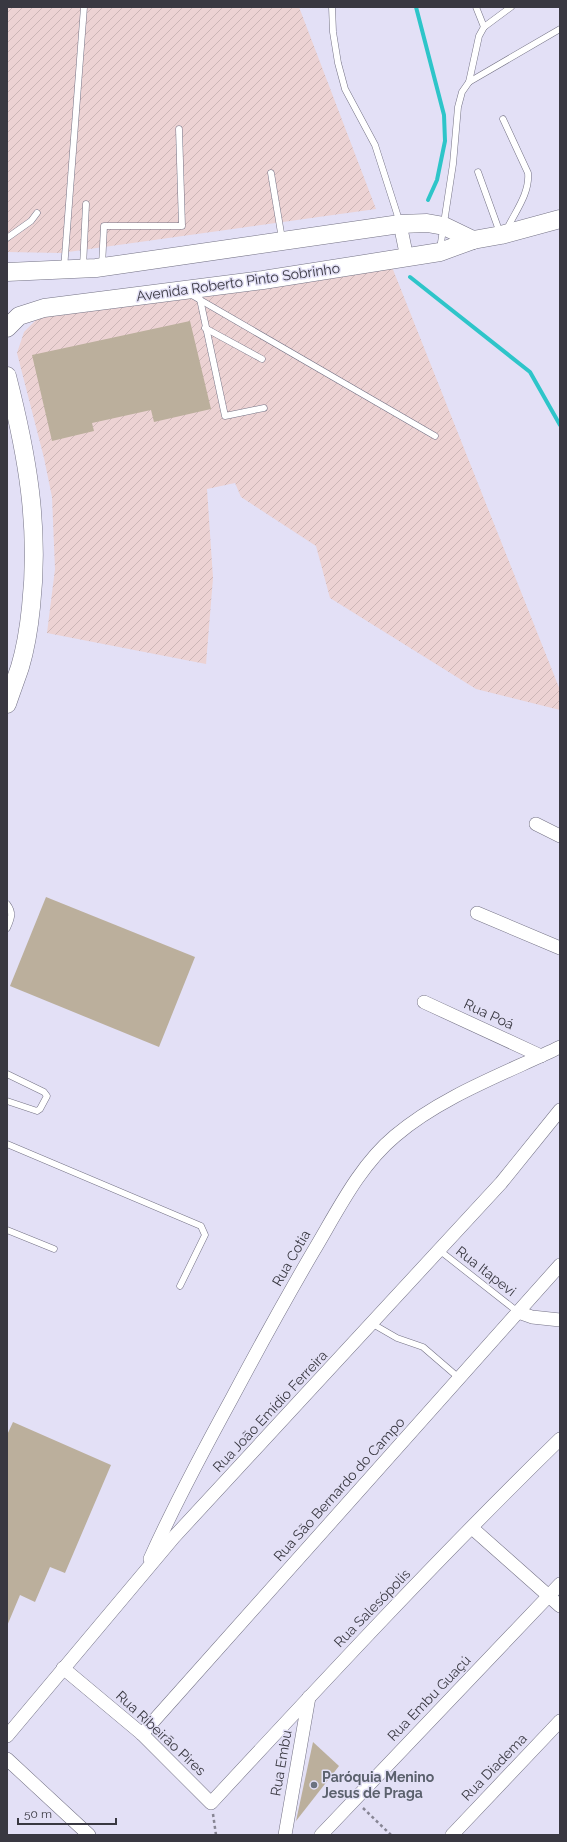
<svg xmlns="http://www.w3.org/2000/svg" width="567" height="1842" viewBox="0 0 567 1842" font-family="Raleway,sans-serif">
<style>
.industrial{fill:url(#industrial-furrows)}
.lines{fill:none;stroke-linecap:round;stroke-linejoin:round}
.stream{stroke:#2ec5c9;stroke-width:4}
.building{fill:#bbaf9c}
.lane-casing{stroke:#747285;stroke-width:7}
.street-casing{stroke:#747285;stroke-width:14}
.secondary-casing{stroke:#747285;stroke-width:19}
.path{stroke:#878594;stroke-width:2.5;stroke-dasharray:3 3;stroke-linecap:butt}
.lane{stroke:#fff;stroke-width:6}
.street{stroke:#fff;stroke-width:13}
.secondary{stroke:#fff;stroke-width:18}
.worship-dot{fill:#6b7280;stroke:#e3e0f6;stroke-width:1.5}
.labels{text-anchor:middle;stroke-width:3;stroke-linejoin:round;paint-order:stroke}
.street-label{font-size:14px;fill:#393841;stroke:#e3e0f6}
.worship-label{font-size:14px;font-weight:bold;fill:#5b616d;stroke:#e3e0f6;text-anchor:start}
</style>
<defs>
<pattern id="industrial-furrows" width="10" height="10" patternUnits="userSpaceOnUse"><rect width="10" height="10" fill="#ecd2d3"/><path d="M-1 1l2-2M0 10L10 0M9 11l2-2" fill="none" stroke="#cbb5b6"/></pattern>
</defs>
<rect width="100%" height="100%" fill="#e3e0f6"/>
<!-- industrial -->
<g class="industrial">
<path d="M 7,7 L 299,7 L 376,209 L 61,253 L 7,252 Z"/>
<path d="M 392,267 L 560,690 L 560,710 L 476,689 L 330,598 L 316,546 L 241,497 L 235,483 L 207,489 L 213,578 L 206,664 L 47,633 L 55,569 L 52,497 L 44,458 L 17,353 L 24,332 L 42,314 Z"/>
</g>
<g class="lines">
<!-- stream -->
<g class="stream">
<path d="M 416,7 L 444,115 L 445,141 L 437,180 L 428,200"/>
<path d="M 410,277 L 530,372 L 560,425"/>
</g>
</g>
<!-- building -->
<g class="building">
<path d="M 190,321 L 211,409 L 154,422 L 151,410 L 92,423 L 94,431 L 52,441 L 32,355 Z"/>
<path d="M 46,897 L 195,957 L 159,1047 L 10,986 Z"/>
<path d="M 13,1422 L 111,1465 L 65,1573 L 50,1567 L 35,1602 L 20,1595 L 7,1626 L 7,1435 Z"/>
<path d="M 313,1742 L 339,1766 L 296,1821 Z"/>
</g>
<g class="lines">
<defs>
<g id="lane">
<path d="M 332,7 L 333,32 L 338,63 L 345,89 L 375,145 L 400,223"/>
<path d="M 476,7 L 484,27"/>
<path d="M 469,82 L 560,29"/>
<path d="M 503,119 L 528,173 C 530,193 515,212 507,229"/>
<path d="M 478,172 L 500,233"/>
<path d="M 271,173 L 282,239"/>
<path d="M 7,238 L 31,221 L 37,213"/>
<path d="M 440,249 L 453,164 L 458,107 L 462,92 L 469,82 L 479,36 L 484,27 L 511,7"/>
<path d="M 102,266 L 104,226 L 182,226 L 179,129"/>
<path d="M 83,267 L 86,204"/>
<path d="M 64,269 L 84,7"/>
<path d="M 190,294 L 435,436"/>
<path d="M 200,299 L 225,416 L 264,408"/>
<path d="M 205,328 L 262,359"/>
<path d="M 7,904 C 14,913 11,919 7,928"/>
<path d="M 7,1074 L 44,1092 L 47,1096 L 40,1109 L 37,1111 L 7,1101"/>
<path d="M 7,1144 L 201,1226 L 205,1235 L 180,1286"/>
<path d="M 7,1230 L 54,1249"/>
<path d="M 439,1250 L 518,1312"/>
<path d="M 371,1323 L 397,1338 L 423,1347 L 459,1378"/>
</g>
<g id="street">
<path d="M 400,224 L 407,258"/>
<path d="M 536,824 L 560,836"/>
<path d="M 477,913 L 560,948"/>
<path d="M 424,1002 L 541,1056"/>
<path d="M 518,1312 L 532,1317 L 560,1320"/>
<path d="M 472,1528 L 560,1606"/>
<path d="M 150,1559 C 175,1503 203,1451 232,1398 C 258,1349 285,1300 313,1252 C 337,1212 359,1166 395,1136 C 442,1096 506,1073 560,1047"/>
<path d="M 63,1668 L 142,1734 L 211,1803 C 325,1680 440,1556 560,1439"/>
<path d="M 142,1734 L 560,1265"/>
<path d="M 7,1736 L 174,1537 L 501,1183 L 560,1110"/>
<path d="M 7,1759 L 89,1835"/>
<path d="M 285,1835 L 309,1697"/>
<path d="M 321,1835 L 560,1584"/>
<path d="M 452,1835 L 560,1721"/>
</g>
<g id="secondary">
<path d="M 7,272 L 96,268 L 400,224 L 427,223 L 444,226 L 473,240"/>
<path d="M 7,328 L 19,316 L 44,308 L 263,280 L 440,252 L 473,240 L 501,235 L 560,219"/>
<path d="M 7,376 C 27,454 40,526 31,607 C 29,627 26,647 20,667 C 16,679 11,692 7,704"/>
</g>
</defs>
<!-- lane casing -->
<use href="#lane" class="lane-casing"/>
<!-- street casing -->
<use href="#street" class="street-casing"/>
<!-- secondary casing -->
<use href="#secondary" class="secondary-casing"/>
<!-- path -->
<g class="path">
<path d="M 363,1808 L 391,1835"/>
<path d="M 213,1814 L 216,1835"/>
</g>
<!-- lane -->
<use href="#lane" class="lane"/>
<!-- street -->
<use href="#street" class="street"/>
<!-- secondary -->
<use href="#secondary" class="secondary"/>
</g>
<!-- markers -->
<circle class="worship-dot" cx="314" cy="1785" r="4"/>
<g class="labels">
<!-- street labels -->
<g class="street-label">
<text transform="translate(238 282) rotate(-8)" y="5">Avenida Roberto Pinto Sobrinho</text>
<text transform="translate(489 1014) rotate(25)" y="5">Rua Poá</text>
<text transform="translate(291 1258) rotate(-60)" y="5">Rua Cotia</text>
<text transform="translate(486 1271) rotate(38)" y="5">Rua Itapevi</text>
<text transform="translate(270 1411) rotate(-47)" y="5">Rua João Emídio Ferreira</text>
<text transform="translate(339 1489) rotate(-48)" y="5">Rua São Bernardo do Campo</text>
<text transform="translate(372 1608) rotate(-46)" y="5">Rua Salesópolis</text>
<text transform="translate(429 1698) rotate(-46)" y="5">Rua Embu Guaçú</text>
<text transform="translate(161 1733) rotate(43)" y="5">Rua Ribeirão Pires</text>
<text transform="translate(281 1763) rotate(-80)" y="5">Rua Embu</text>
<text transform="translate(494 1767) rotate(-46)" y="5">Rua Diadema</text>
</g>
<!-- worship labels -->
<g class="worship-label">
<text x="322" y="1782">Paróquia Menino<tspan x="322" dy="16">Jesus de Praga</tspan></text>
</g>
</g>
<!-- border -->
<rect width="567" height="1842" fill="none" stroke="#393841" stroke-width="16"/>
<!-- scale -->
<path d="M18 1818v6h98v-6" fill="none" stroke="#393841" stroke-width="2"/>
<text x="24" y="1818" font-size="12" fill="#393841" stroke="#e3e0f6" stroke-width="3" paint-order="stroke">50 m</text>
</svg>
